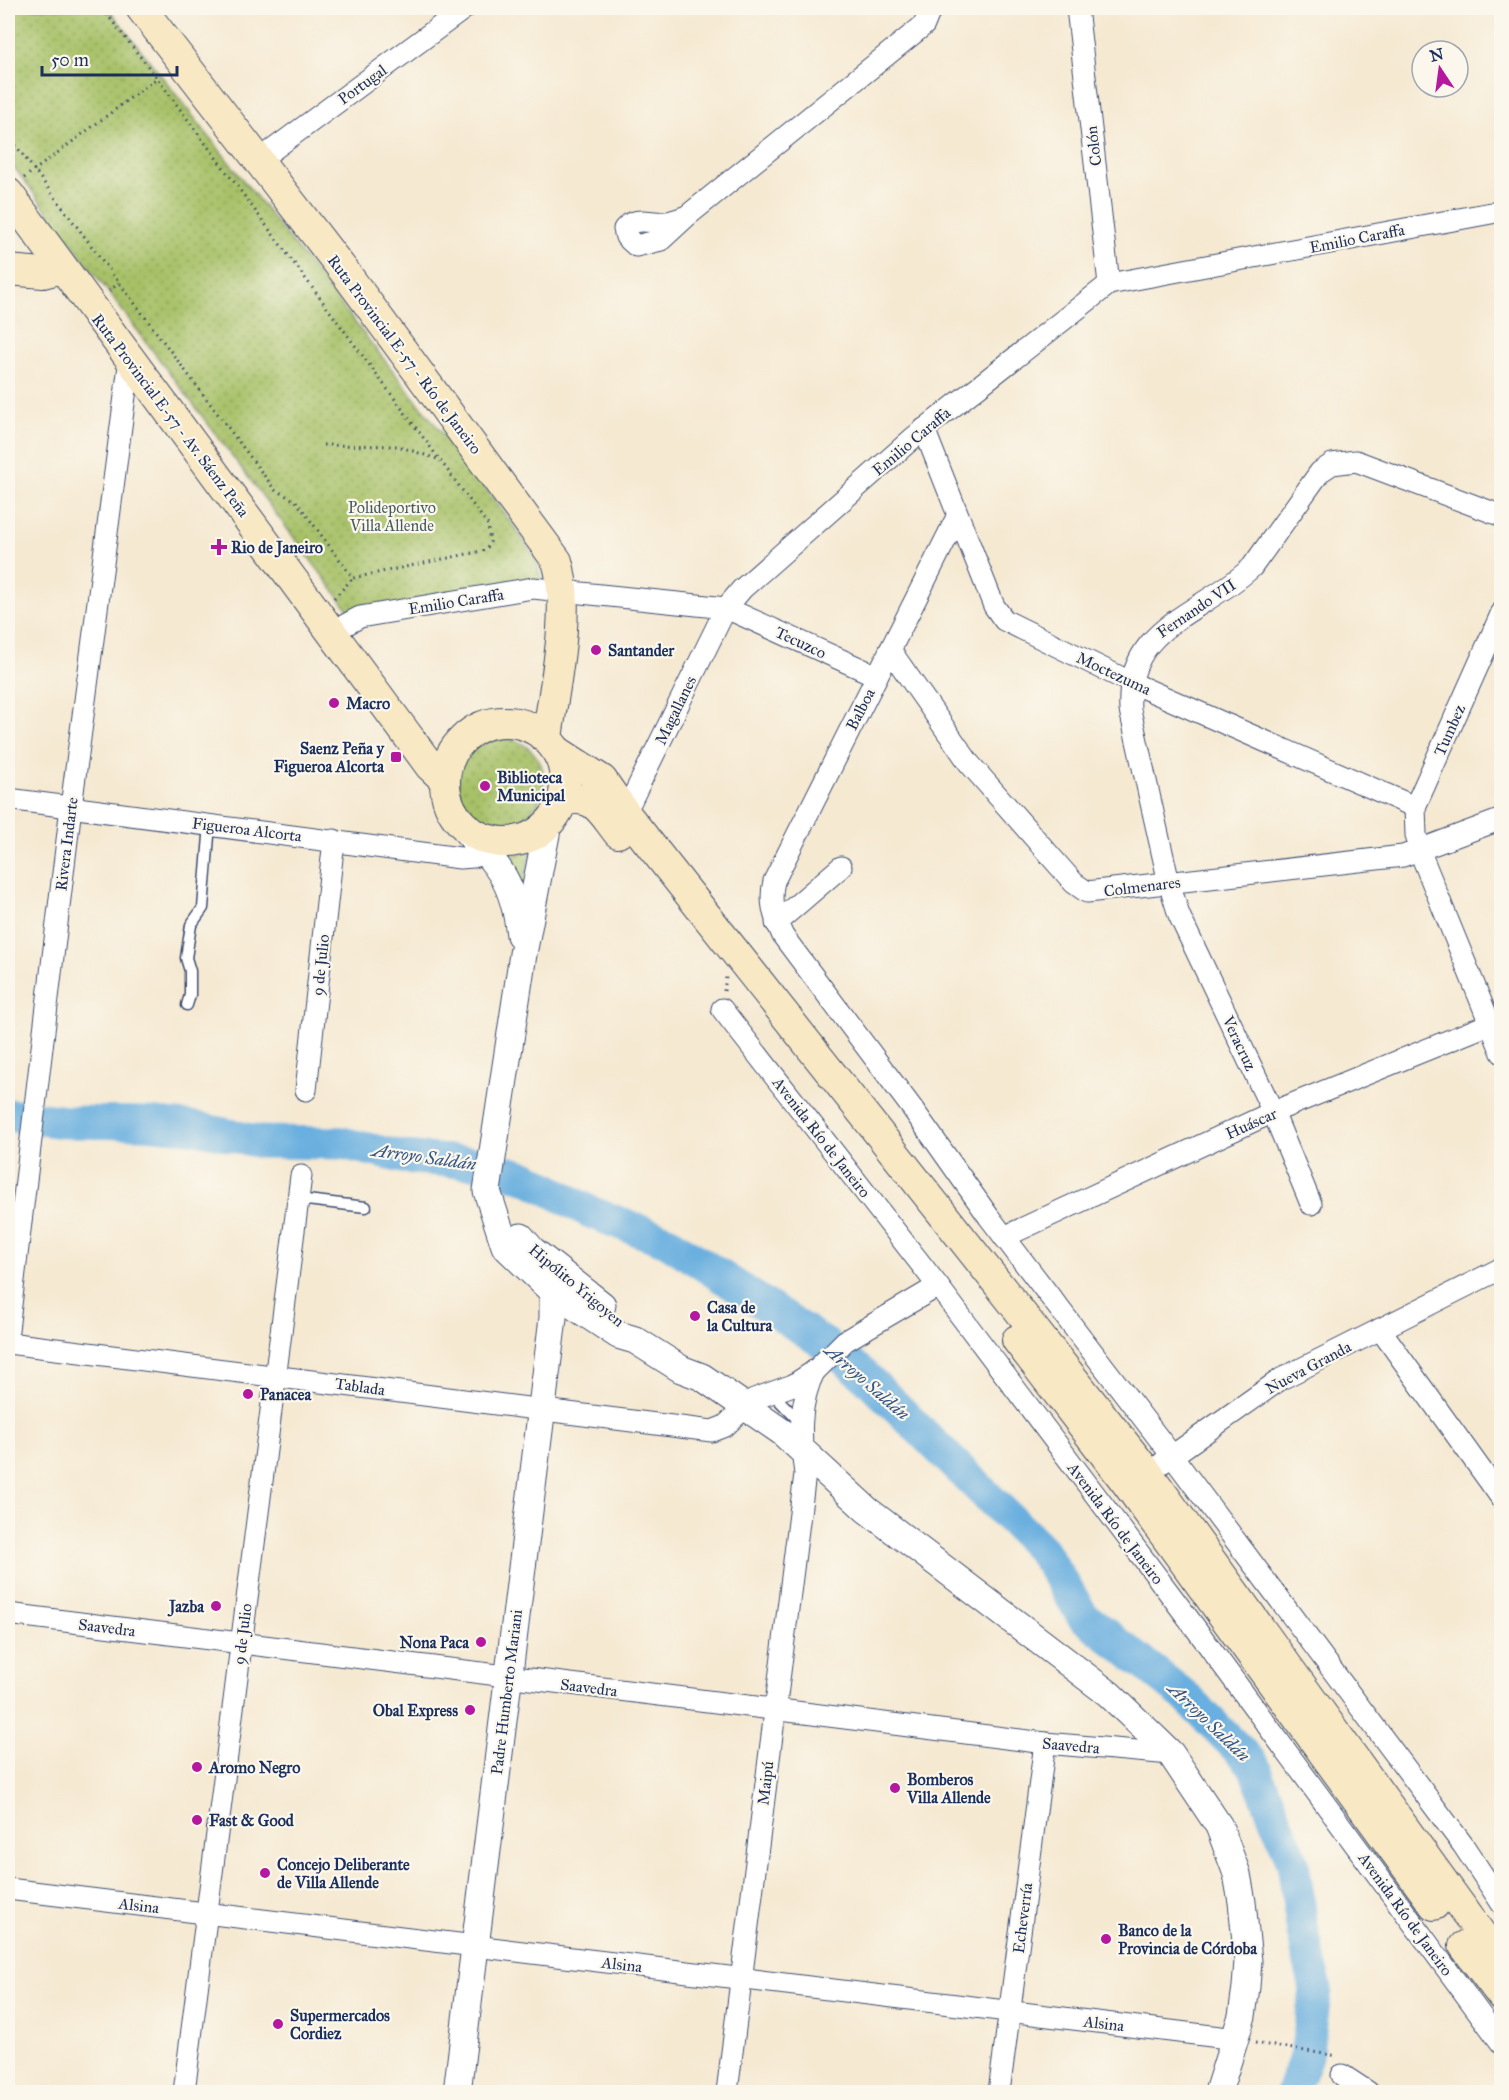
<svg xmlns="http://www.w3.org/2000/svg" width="1509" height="2100" viewBox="0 0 1509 2100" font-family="'IM FELL Great Primer',serif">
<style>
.grass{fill:url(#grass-dots);stroke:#617862;stroke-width:1.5}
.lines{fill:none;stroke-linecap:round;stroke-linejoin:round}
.river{stroke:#69afdf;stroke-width:33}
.service-casing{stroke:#3c4b6f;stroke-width:13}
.minor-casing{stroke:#3c4b6f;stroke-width:23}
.tertiary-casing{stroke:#3c4b6f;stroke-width:29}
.secondary-casing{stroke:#3c4b6f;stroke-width:32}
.path{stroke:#3c4b6f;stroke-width:3;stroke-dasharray:1.5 4.5;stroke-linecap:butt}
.service{stroke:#fff;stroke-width:10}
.minor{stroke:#fff;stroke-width:21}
.tertiary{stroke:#fff;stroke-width:27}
.secondary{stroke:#f8e8c3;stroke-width:30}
.poi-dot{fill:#b5179e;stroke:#fbf7ec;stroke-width:2}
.labels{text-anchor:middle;stroke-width:4.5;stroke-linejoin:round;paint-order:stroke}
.street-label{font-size:16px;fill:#1b2f5e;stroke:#fbf7ec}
.park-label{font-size:16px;fill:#455b61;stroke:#fbf7ec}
.poi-label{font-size:16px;font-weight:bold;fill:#1b2f5e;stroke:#fbf7ec;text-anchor:start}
.water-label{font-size:18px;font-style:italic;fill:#325585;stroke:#fbf7ec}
</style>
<defs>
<pattern id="grass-dots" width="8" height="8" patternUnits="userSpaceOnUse" patternTransform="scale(1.5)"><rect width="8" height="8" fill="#a7c167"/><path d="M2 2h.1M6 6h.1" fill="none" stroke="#879d58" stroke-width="1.8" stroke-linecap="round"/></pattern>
</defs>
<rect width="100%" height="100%" fill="#fbf7ec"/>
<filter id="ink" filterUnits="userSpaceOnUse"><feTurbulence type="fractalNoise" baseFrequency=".0167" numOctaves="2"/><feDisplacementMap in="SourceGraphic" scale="12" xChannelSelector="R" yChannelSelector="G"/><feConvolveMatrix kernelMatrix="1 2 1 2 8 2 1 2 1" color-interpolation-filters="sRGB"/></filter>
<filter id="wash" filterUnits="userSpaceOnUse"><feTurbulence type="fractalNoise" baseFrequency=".008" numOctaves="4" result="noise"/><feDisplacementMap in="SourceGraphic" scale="24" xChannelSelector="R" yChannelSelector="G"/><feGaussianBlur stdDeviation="1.35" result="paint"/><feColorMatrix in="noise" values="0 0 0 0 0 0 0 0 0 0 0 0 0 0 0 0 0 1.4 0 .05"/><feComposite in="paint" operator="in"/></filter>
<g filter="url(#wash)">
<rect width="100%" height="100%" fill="#f5e9d2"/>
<!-- grass -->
<g class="grass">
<path d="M 8,8 L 108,8 L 503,511 L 536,558 L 542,583 L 353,616 L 8,159 Z"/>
<circle cx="501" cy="781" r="43"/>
<path d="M 531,850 L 523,890 L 504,857 Z"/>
</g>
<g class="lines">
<!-- river -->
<path class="river" d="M 8,1115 L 65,1122 L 145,1123 L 197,1128 L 260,1142 L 342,1143 L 402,1157 L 474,1163 L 528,1178 L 590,1212 L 667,1241 L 831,1348 L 866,1377 L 1042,1550 L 1083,1616 L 1184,1695 L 1253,1764 L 1293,1862 L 1303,1933 L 1316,1989 L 1306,2056 L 1292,2092"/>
</g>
</g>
<g filter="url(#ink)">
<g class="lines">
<defs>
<g id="service">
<path d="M 187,1005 L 190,995 L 190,971 L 186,958 L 191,925 L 203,908 L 210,824"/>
<path d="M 298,1199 L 366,1207"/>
<path d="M 771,1392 L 799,1421"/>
</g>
<g id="minor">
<path d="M 1077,8 L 1109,284"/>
<path d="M 259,160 L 465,8"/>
<path d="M 687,216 C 681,218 674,221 667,222 C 651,224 636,215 624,229 L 626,237 L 636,246 L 661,240 L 687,216 L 924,25 L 931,8"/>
<path d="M 924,429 L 994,606 L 1004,620 L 1130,682 L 1415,807"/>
<path d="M 957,517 L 774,881 C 769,902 774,917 783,936 L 912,1108 L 989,1217 L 1173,1457 L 1463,1845 L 1502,1904"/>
<path d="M 1502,612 L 1415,807 L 1416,835 L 1420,852 L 1502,1053"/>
<path d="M 332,632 L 360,617 L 533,588 L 726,608 L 877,676"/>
<path d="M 890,650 L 969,763 L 1074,883 L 1087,892 L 1403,856 L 1502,819"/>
<path d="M 8,799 L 460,858 L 473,857 L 513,842"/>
<path d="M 625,813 L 726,608 L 742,589 L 913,438 L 1109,284 L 1502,211"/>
<path d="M 776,923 L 841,867"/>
<path d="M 722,1009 L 938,1286 L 1191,1622 L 1502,2044"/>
<path d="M 306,1090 L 334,840"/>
<path d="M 1311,1204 L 1273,1112 L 1179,915 L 1169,883 L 1130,710 C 1125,625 1201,615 1252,567 L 1320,472 L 1332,464 L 1356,461 L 1502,516"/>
<path d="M 1004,1237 L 1273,1112 L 1502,1019"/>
<path d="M 1380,1329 L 1502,1499"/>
<path d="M 8,1330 L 71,807 L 130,358"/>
<path d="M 8,1343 L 712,1431 L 725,1426 L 754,1399 L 793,1385 L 816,1370 L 845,1341 L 938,1286"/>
<path d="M 1162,1463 L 1281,1379 L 1502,1268"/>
<path d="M 8,1614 L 1045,1743 L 1171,1754"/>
<path d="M 8,1889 L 1236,2039"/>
<path d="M 1342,2075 L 1368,2092"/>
<path d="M 184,2092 L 301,1176"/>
<path d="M 727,2092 L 805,1474 C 800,1438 798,1403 815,1370"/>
<path d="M 999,2092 L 1045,1743"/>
</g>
<g id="tertiary">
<path d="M 548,824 L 523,954 L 487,1191 L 505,1246 L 553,1292 L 618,1335 L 635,1340 L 681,1369 L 702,1377 L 782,1432 L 867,1510 L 1109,1694 L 1171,1754 L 1219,1826 L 1237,1874 L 1242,1902 L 1248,1961 L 1246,1987 L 1242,2016 L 1218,2092"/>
<path d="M 467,832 C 501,869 514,883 520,935"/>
<path d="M 521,1237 L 532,1250 L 602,1305"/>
<path d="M 457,2092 L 553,1318 L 553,1292"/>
</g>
<g id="secondary">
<path d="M 141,8 L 347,275 L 557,561 C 572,609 554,688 547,738"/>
<path d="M 8,193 L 430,766 L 444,779"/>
<path d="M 8,270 L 43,273 L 62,268"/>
<circle cx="505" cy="782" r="60"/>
<path d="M 557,751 L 602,780 L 625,813 L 1147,1472 L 1502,1963"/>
<path d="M 562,801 C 594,793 600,810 618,833"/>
<path d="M 1017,1340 L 1128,1485 L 1434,1905"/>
<path d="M 1464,1946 L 1502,1996"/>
</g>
</defs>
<!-- service casing -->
<use href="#service" class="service-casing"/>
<!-- minor casing -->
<use href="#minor" class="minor-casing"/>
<!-- tertiary casing -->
<use href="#tertiary" class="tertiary-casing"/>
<!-- secondary casing -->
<use href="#secondary" class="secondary-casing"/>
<!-- path -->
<g class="path">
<path d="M 8,135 L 275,490 L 296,501 L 353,578 L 486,550 L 490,542 L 488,525 L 157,78 L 102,8"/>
<path d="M 24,178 L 157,78"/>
<path d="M 109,291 L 119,283"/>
<path d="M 323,445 L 398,446 L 437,459"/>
<path d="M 334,598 L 353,578"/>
<path d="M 724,991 L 726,977"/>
<path d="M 1255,2043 L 1338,2056"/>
</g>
<!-- service -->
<use href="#service" class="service"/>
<!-- minor -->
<use href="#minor" class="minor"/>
<!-- tertiary -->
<use href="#tertiary" class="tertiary"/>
<!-- secondary -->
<use href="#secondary" class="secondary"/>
</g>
</g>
<!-- markers -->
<g class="poi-dot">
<path d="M216 538h6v6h6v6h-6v6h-6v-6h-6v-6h6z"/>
<circle cx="596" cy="650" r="6"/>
<circle cx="334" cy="703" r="6"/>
<rect x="390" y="751" width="12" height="12" rx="3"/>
<circle cx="485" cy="786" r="6"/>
<circle cx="695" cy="1316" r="6"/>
<circle cx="248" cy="1394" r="6"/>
<circle cx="216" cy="1606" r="6"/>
<circle cx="481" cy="1642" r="6"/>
<circle cx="470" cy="1710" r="6"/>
<circle cx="197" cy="1767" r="6"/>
<circle cx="895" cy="1788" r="6"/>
<circle cx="197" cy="1820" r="6"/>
<circle cx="265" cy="1873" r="6"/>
<circle cx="1106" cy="1939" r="6"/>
<circle cx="278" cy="2024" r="6"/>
</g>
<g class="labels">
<!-- street labels -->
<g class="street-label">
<text transform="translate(362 84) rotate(-36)" y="6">Portugal</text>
<text transform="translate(1093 146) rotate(-97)" y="6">Colón</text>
<text transform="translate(1357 238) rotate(-11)" y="6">Emilio Caraffa</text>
<text transform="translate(405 354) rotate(53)" y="6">Ruta Provincial E-57 - Río de Janeiro</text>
<text transform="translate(171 415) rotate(53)" y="6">Ruta Provincial E-57 - Av. Sáenz Peña</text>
<text transform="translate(911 441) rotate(-40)" y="6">Emilio Caraffa</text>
<text transform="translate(456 601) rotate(-9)" y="6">Emilio Caraffa</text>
<text transform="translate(1196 608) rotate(-34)" y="6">Fernando VII</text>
<text transform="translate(801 642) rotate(25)" y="6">Tecuzco</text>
<text transform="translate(1114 673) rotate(25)" y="6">Moctezuma</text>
<text transform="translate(860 709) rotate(-63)" y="6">Balboa</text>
<text transform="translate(675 710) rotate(-64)" y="6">Magallanes</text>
<text transform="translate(1449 730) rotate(-66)" y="6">Tumbez</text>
<text transform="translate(247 829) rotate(7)" y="6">Figueroa Alcorta</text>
<text transform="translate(66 844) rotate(-83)" y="6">Rivera Indarte</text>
<text transform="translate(1142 886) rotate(-7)" y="6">Colmenares</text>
<text transform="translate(320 965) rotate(-84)" y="6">9 de Julio</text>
<text transform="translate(1240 1043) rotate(65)" y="6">Veracruz</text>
<text transform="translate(1251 1123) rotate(-24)" y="6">Huáscar</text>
<text transform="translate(822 1137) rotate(52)" y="6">Avenida Río de Janeiro</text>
<text transform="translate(577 1285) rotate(40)" y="6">Hipólito Yrigoyen</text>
<text transform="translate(1308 1367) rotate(-28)" y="6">Nueva Granda</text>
<text transform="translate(360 1386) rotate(8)" y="6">Tablada</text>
<text transform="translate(1116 1523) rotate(53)" y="6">Avenida Río de Janeiro</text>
<text transform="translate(107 1627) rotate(7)" y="6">Saavedra</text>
<text transform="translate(242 1634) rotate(-83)" y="6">9 de Julio</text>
<text transform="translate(589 1687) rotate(7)" y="6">Saavedra</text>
<text transform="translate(506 1692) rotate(-83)" y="6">Padre Humberto Mariani</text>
<text transform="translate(1071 1745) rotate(5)" y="6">Saavedra</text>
<text transform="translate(765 1783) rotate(-83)" y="6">Maipú</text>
<text transform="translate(139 1905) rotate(7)" y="6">Alsina</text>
<text transform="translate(1406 1914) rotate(54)" y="6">Avenida Río de Janeiro</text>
<text transform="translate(1022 1918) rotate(-83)" y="6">Echeverría</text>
<text transform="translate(622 1964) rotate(7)" y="6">Alsina</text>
<text transform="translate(1104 2023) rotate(7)" y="6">Alsina</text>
</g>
<!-- park labels -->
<g class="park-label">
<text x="392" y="513">Polideportivo<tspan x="392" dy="18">Villa Allende</tspan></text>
</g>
<!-- poi labels -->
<g class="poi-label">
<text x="231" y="553">Rio de Janeiro</text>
<text x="608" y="656">Santander</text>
<text x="346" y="709">Macro</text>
<text x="384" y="754" text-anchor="end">Saenz Peña y<tspan x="384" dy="18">Figueroa Alcorta</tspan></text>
<text x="497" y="783">Biblioteca<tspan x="497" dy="18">Municipal</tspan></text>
<text x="707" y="1313">Casa de<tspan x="707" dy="18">la Cultura</tspan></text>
<text x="260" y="1400">Panacea</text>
<text x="204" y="1612" text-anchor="end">Jazba</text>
<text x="469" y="1648" text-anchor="end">Nona Paca</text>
<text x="458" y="1716" text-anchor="end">Obal Express</text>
<text x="209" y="1773">Aromo Negro</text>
<text x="907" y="1785">Bomberos<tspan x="907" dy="18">Villa Allende</tspan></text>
<text x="209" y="1826">Fast &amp; Good</text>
<text x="277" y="1870">Concejo Deliberante<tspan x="277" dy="18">de Villa Allende</tspan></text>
<text x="1118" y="1936">Banco de la<tspan x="1118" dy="18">Provincia de Córdoba</tspan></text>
<text x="290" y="2021">Supermercados<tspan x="290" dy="18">Cordiez</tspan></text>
</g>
<!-- water labels -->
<g class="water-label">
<text transform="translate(424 1157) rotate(8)" y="6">Arroyo Saldán</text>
<text transform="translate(867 1382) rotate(41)" y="6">Arroyo Saldán</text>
<text transform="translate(1209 1722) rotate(44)" y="6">Arroyo Saldán</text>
</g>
</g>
<!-- margin -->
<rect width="1509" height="2100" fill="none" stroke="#fbf7ec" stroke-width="30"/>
<!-- north arrow -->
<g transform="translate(1440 69) rotate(347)"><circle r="28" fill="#fbf7ec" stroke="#a1a7b3" stroke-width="1.5"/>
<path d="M0-4.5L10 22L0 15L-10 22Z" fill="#b5179e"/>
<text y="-9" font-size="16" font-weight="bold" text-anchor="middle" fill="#1b2f5e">N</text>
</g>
<!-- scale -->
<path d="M42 66v9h135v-9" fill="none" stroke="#1b2f5e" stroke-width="3"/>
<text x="51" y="66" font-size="18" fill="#1b2f5e" stroke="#fbf7ec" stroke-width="4.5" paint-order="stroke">50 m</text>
</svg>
